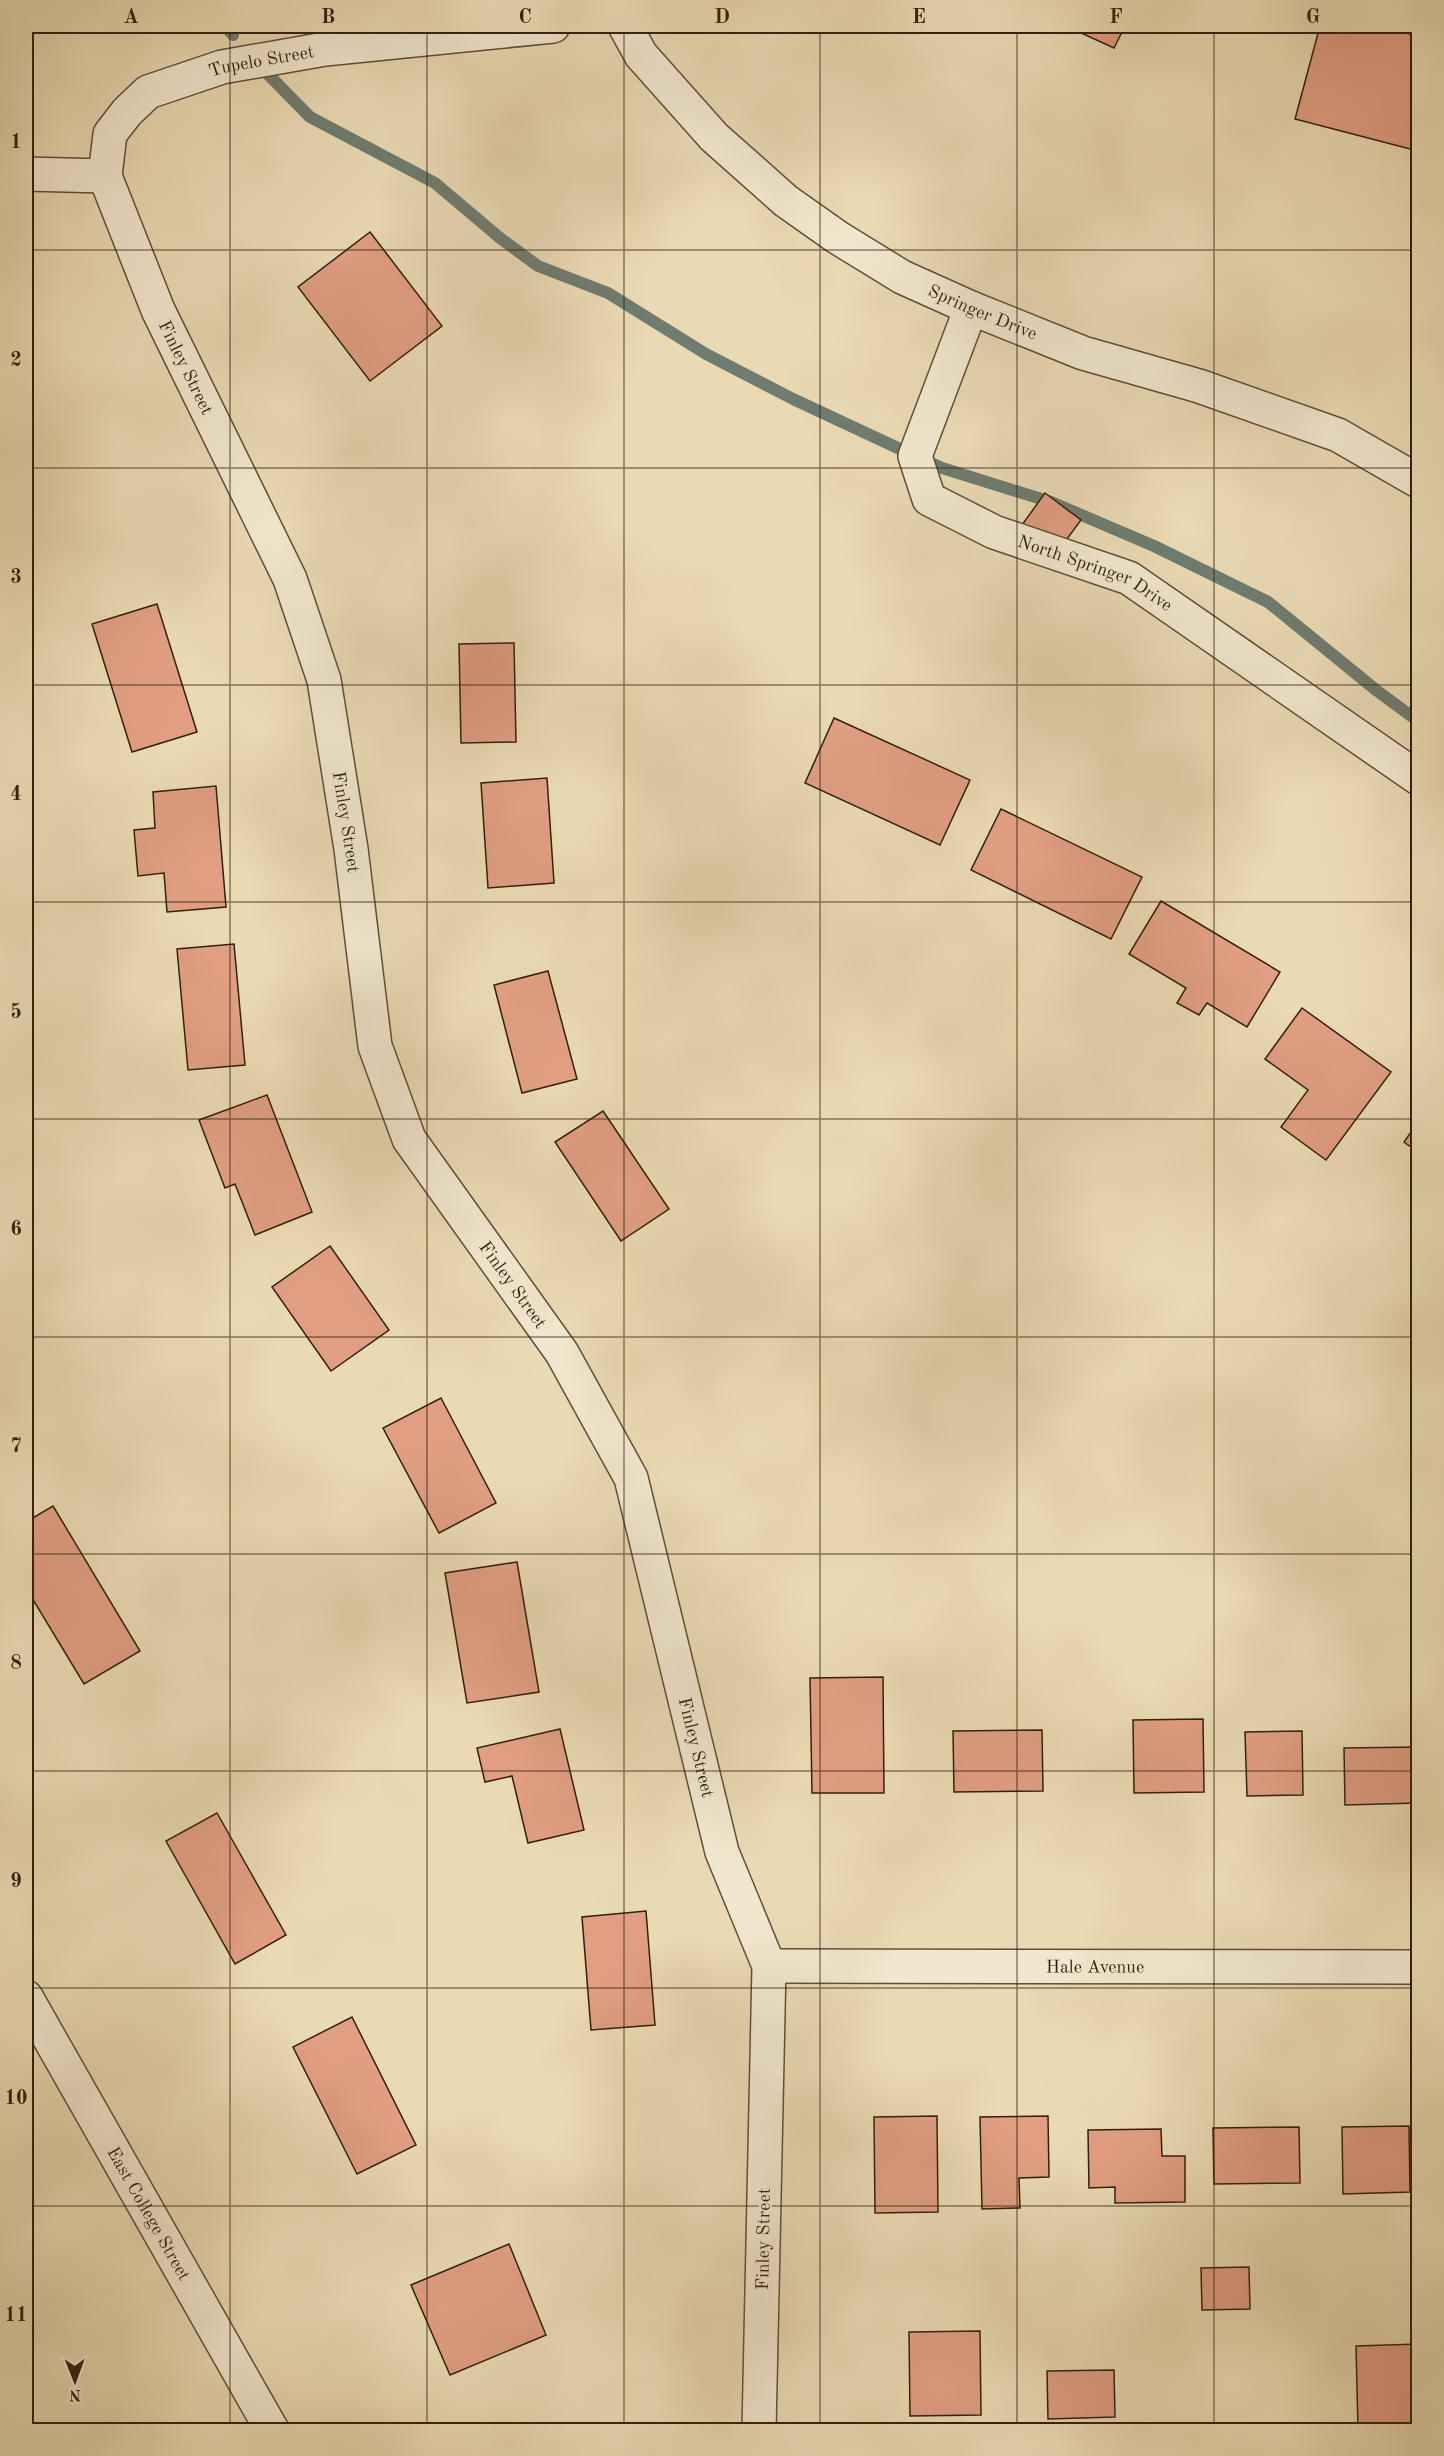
<svg xmlns="http://www.w3.org/2000/svg" width="1444" height="2456" viewBox="0 0 1444 2456" font-family="'Old Standard TT',serif">
<style>
.lines{fill:none;stroke-linecap:round;stroke-linejoin:round}
.stream{stroke:#6f7c6f;stroke-width:12}
.building{fill:#e19e83;stroke:#311f10;stroke-width:1.5}
.street-casing{stroke:#5f4e39;stroke-width:36}
.street{stroke:#f1e7ce;stroke-width:33}
.grid{fill:none;stroke:#311f10;stroke-width:1.5;stroke-opacity:0.55}
.labels{text-anchor:middle;stroke-width:4.5;stroke-linejoin:round;paint-order:stroke}
.street-label{font-size:18px;fill:#311f10;stroke:#f1e7ce}
.neatline{fill:none;stroke:#311f10;stroke-width:2}
.grid-label{font-size:20px;text-anchor:middle;font-weight:bold;fill:#311f10}
</style>
<rect width="100%" height="100%" fill="#eadab4"/>
<filter id="stains"><feTurbulence type="fractalNoise" baseFrequency=".00333" numOctaves="4"/><feColorMatrix values="0 0 0 0 .2 0 0 0 0 .09 0 0 0 0 .02 0 0 0 .5 -.17"/></filter>
<radialGradient id="worn" r=".72"><stop offset=".6" stop-color="#630" stop-opacity="0"/><stop offset="1" stop-color="#630" stop-opacity=".3"/></radialGradient>
<g class="lines">
<!-- stream -->
<g class="stream">
<path d="M 225,26 L 233,35"/>
<path d="M 258,64 L 310,117 L 435,183 L 500,238 L 538,266 L 608,293 L 706,354 L 793,399 L 915,456 L 942,468 L 1051,502 L 1154,546 L 1268,602 L 1376,690 L 1418,721"/>
</g>
</g>
<!-- building -->
<g class="building">
<path d="M 1066,26 L 1125,26 L 1114,48 Z"/>
<path d="M 1320,26 L 1379,26 L 1418,36 L 1418,151 L 1295,119 Z"/>
<path d="M 370,232 L 442,326 L 370,381 L 298,287 Z"/>
<path d="M 1045,493 L 1081,520 L 1053,558 L 1017,532 Z"/>
<path d="M 157,604 L 197,732 L 132,752 L 92,624 Z"/>
<path d="M 514,643 L 516,742 L 461,743 L 459,644 Z"/>
<path d="M 834,718 L 970,780 L 940,845 L 805,783 Z"/>
<path d="M 547,778 L 554,883 L 488,888 L 481,783 Z"/>
<path d="M 216,786 L 226,907 L 167,912 L 164,873 L 138,876 L 134,830 L 155,828 L 153,792 Z"/>
<path d="M 1001,809 L 1142,877 L 1111,939 L 971,870 Z"/>
<path d="M 1161,901 L 1280,972 L 1247,1027 L 1207,1003 L 1199,1015 L 1177,1003 L 1186,988 L 1129,954 Z"/>
<path d="M 234,944 L 245,1065 L 188,1070 L 177,949 Z"/>
<path d="M 548,971 L 577,1079 L 522,1093 L 494,985 Z"/>
<path d="M 1302,1008 L 1391,1072 L 1326,1160 L 1281,1127 L 1308,1090 L 1265,1059 Z"/>
<path d="M 267,1095 L 312,1212 L 255,1235 L 235,1184 L 225,1188 L 199,1120 Z"/>
<path d="M 603,1111 L 669,1209 L 621,1241 L 555,1142 Z"/>
<path d="M 1418,1122 L 1418,1152 L 1404,1142 Z"/>
<path d="M 330,1246 L 389,1330 L 331,1371 L 272,1287 Z"/>
<path d="M 441,1398 L 496,1503 L 439,1533 L 383,1428 Z"/>
<path d="M 53,1506 L 140,1651 L 84,1684 L 26,1588 L 26,1522 Z"/>
<path d="M 517,1562 L 539,1692 L 467,1703 L 445,1573 Z"/>
<path d="M 883,1677 L 884,1793 L 812,1793 L 810,1678 Z"/>
<path d="M 1203,1719 L 1204,1792 L 1134,1793 L 1133,1720 Z"/>
<path d="M 560,1729 L 584,1830 L 528,1843 L 512,1776 L 485,1782 L 477,1748 Z"/>
<path d="M 1042,1730 L 1043,1791 L 954,1792 L 953,1731 Z"/>
<path d="M 1302,1731 L 1303,1795 L 1247,1796 L 1245,1732 Z"/>
<path d="M 1418,1747 L 1418,1803 L 1345,1805 L 1344,1748 Z"/>
<path d="M 217,1813 L 286,1935 L 235,1964 L 166,1841 Z"/>
<path d="M 646,1911 L 655,2025 L 591,2030 L 582,1917 Z"/>
<path d="M 352,2017 L 416,2145 L 357,2174 L 293,2047 Z"/>
<path d="M 937,2116 L 938,2212 L 875,2213 L 874,2117 Z"/>
<path d="M 1048,2116 L 1049,2177 L 1019,2178 L 1020,2208 L 982,2209 L 980,2117 Z"/>
<path d="M 1409,2126 L 1410,2192 L 1343,2194 L 1342,2127 Z"/>
<path d="M 1299,2127 L 1300,2183 L 1214,2184 L 1213,2128 Z"/>
<path d="M 1161,2129 L 1162,2156 L 1185,2156 L 1185,2202 L 1115,2203 L 1115,2187 L 1089,2188 L 1088,2130 Z"/>
<path d="M 509,2244 L 546,2335 L 450,2375 L 411,2285 Z"/>
<path d="M 1249,2267 L 1250,2309 L 1202,2310 L 1201,2268 Z"/>
<path d="M 980,2331 L 981,2415 L 910,2416 L 909,2332 Z"/>
<path d="M 1418,2344 L 1418,2430 L 1358,2430 L 1356,2346 Z"/>
<path d="M 1114,2370 L 1115,2417 L 1048,2419 L 1047,2371 Z"/>
<path d="M 569,2424 L 572,2430 L 554,2430 Z"/>
</g>
<g class="lines">
<defs>
<g id="street">
<path id="s1" d="M 625,26 L 641,55 L 714,137 L 786,201 L 837,237 L 902,277 L 971,308 L 1083,353 L 1199,386 L 1338,435 L 1418,481"/>
<path id="s2" d="M 26,174 L 105,176 L 110,134 L 127,112 L 148,92 L 222,67 L 325,49 L 553,26"/>
<path id="s3" d="M 105,176 L 158,310 L 290,579 L 324,680 L 351,849 L 375,1046 L 409,1139 L 562,1353 L 631,1478 L 722,1852 L 769,1966 L 759,2430"/>
<path id="s4" d="M 971,308 L 915,456 L 929,499 L 994,532 L 1129,578 L 1418,778"/>
<path id="s5" d="M 769,1966 L 1418,1967"/>
<path id="s6" d="M 26,1997 L 272,2430"/>
</g>
</defs>
<!-- street casing -->
<use href="#street" class="street-casing"/>
<!-- street -->
<use href="#street" class="street"/>
</g>
<!-- grid -->
<path class="grid" d="M 230,26 L 230,2430M 427,26 L 427,2430M 624,26 L 624,2430M 820,26 L 820,2430M 1017,26 L 1017,2430M 1214,26 L 1214,2430M 26,250 L 1418,250M 26,468 L 1418,468M 26,685 L 1418,685M 26,902 L 1418,902M 26,1119 L 1418,1119M 26,1337 L 1418,1337M 26,1554 L 1418,1554M 26,1771 L 1418,1771M 26,1988 L 1418,1988M 26,2206 L 1418,2206"/>
<g class="labels">
<!-- street labels -->
<g class="street-label">
<text dy="6" stroke="none"><textPath href="#s2" startOffset="296">Tupelo Street</textPath></text>
<text dy="6" stroke="none"><textPath href="#s1" startOffset="466">Springer Drive</textPath></text>
<text dy="6" stroke="none"><textPath href="#s3" startOffset="208">Finley Street</textPath></text>
<text dy="6" stroke="none"><textPath href="#s4" startOffset="386">North Springer Drive</textPath></text>
<text dy="6" stroke="none"><textPath href="#s3" startOffset="694">Finley Street</textPath></text>
<text dy="6" stroke="none"><textPath href="#s3" startOffset="1198">Finley Street</textPath></text>
<text dy="6" stroke="none"><textPath href="#s3" startOffset="1702">Finley Street</textPath></text>
<text dy="6" stroke="none"><textPath href="#s5" startOffset="326">Hale Avenue</textPath></text>
<text dy="6" stroke="none"><textPath href="#s6" startOffset="249">East College Street</textPath></text>
<text transform="translate(763 2239) rotate(-89)" y="6">Finley Street</text>
</g>
</g>
<!-- margin -->
<rect width="1444" height="2456" fill="none" stroke="#eadab4" stroke-width="66"/>
<!-- north arrow -->
<g transform="translate(75 2381) rotate(179)" stroke="#f1e7ce" stroke-width="4.5" paint-order="stroke">
<path d="M0-4.5L10 22L0 15L-10 22Z" fill="#311f10"/>
<text y="-9" font-size="16" font-weight="bold" text-anchor="middle" fill="#311f10">N</text>
</g>
<rect x="33" y="33" width="1378" height="2390" class="neatline"/>
<g class="grid-label">
<text x="131" y="23">A</text>
<text x="328" y="23">B</text>
<text x="525" y="23">C</text>
<text x="722" y="23">D</text>
<text x="919" y="23">E</text>
<text x="1116" y="23">F</text>
<text x="1313" y="23">G</text>
<text x="16" y="148">1</text>
<text x="16" y="366">2</text>
<text x="16" y="583">3</text>
<text x="16" y="800">4</text>
<text x="16" y="1018">5</text>
<text x="16" y="1235">6</text>
<text x="16" y="1452">7</text>
<text x="16" y="1669">8</text>
<text x="16" y="1887">9</text>
<text x="16" y="2104">10</text>
<text x="16" y="2321">11</text>
</g>
<rect width="100%" height="100%" filter="url(#stains)"/>
<rect width="100%" height="100%" fill="url(#worn)"/>
</svg>
